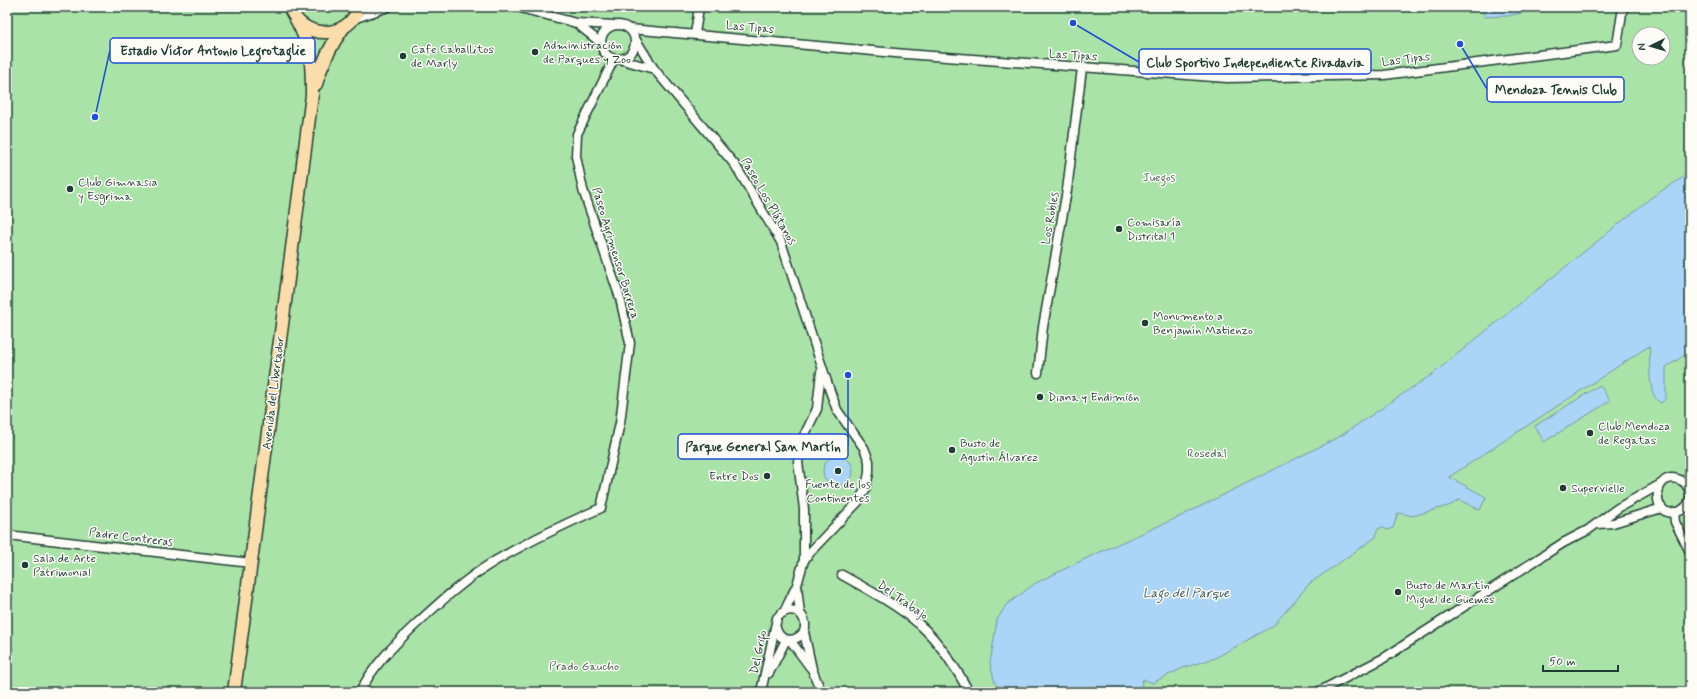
<svg xmlns="http://www.w3.org/2000/svg" width="1697" height="699" viewBox="0 0 1697 699" font-family="Mynerve,sans-serif">
<style>
.green{fill:#aae3a7;stroke:#64906e;fill-rule:evenodd}
.water{fill:#abd5f6;stroke:#7398a8}
.lines{fill:none;stroke-linecap:round;stroke-linejoin:round}
.minor-casing{stroke:#1f3d34;stroke-width:11}
.primary-casing{stroke:#1f3d34;stroke-width:15}
.minor{stroke:#fdfcf7;stroke-width:8}
.primary{stroke:#faddab;stroke-width:12}
.poi-dot{fill:#1f3d34;stroke:#fdfcf7;stroke-width:1.5}
.labels{text-anchor:middle;stroke-width:3;stroke-linejoin:round;paint-order:stroke}
.street-label{font-size:12px;fill:#1f3d34;stroke:#fdfcf7}
.poi-label{font-size:12px;fill:#1f3d34;stroke:#fdfcf7;text-anchor:start}
.park-label{font-size:12px;fill:#3b5e4b;stroke:#fdfcf7}
.water-label{font-size:13px;font-style:italic;fill:#3b5b5b;stroke:#fdfcf7}
.leader{fill:none;stroke:#1d4ed8;stroke-width:1.5}
.callout-dot{fill:#1d4ed8;stroke:#fdfcf7;stroke-width:1.5}
.callout{fill:#fdfcf7;stroke:#1d4ed8;stroke-width:1.5}
.callout-label{font-size:13px;text-anchor:middle;font-weight:bold;fill:#1f3d34}
</style>
<rect width="100%" height="100%" fill="#ece6f1"/>
<filter id="ink" filterUnits="userSpaceOnUse"><feTurbulence type="fractalNoise" baseFrequency=".025" numOctaves="2"/><feDisplacementMap in="SourceGraphic" scale="8" xChannelSelector="R" yChannelSelector="G"/><feConvolveMatrix kernelMatrix="1 2 1 2 8 2 1 2 1" color-interpolation-filters="sRGB"/></filter>
<g filter="url(#ink)">
<!-- green -->
<path class="green" d="M 7,7 L 1690,7 L 1690,692 L 7,692 ZM 1639,34 L 1663,34 L 1663,58 L 1639,58 Z"/>
<!-- water -->
<g class="water">
<path d="M 1484,7 L 1522,7 L 1522,13 L 1507,16 L 1484,17 Z"/>
<path d="M 1690,173 L 1690,352 L 1666,367 L 1666,398 L 1661,403 C 1646,397 1651,359 1649,346 L 1449,477 L 1486,497 L 1480,510 L 1459,500 L 1451,505 L 1413,516 L 1398,513 L 1393,528 L 1387,530 L 1382,527 L 1377,530 L 1376,537 L 1309,584 L 1273,626 L 1215,658 L 1183,668 L 1152,683 L 1143,679 L 1140,689 L 1132,692 L 1004,692 L 995,683 L 990,663 L 997,620 L 1006,605 L 1036,583 L 1091,556 L 1181,516 L 1339,437 L 1434,373 L 1652,197 Z"/>
<path d="M 1600,385 L 1610,401 L 1544,442 L 1535,426 Z"/>
<circle cx="838" cy="471" r="15"/>
</g>
<g class="lines">
<defs>
<g id="minor">
<path d="M 517,7 L 576,23 L 614,25"/>
<path d="M 353,19 L 388,7"/>
<path d="M 576,23 L 601,43"/>
<circle cx="618" cy="42" r="17"/>
<path d="M 630,29 L 906,54 L 1227,78 L 1384,75 L 1617,45 L 1623,7"/>
<path d="M 695,34 L 699,7"/>
<path d="M 636,40 L 654,69 L 735,165 L 781,242 L 830,391 L 837,410 L 864,448 L 869,461 L 869,473 L 865,490 L 858,502 L 813,549 L 804,560"/>
<path d="M 619,59 L 654,69"/>
<path d="M 1038,373 L 1043,327 L 1067,190 L 1082,68"/>
<path d="M 1690,492 C 1688,487 1686,482 1680,480 C 1653,468 1649,519 1677,512 C 1684,510 1688,506 1690,499"/>
<path d="M 1674,512 L 1675,522 L 1690,552"/>
<path d="M 1598,524 L 1613,523 L 1662,508"/>
<path d="M 7,535 L 251,563"/>
<path d="M 842,575 C 867,589 899,606 920,625 C 938,640 958,671 969,692"/>
<path d="M 797,586 L 800,614"/>
<path d="M 784,612 L 797,585 L 804,560 L 804,509 L 798,462 L 803,438 L 817,409 L 821,372"/>
<path d="M 804,632 L 812,669 L 821,692"/>
<path d="M 790,640 L 810,667"/>
<path d="M 769,673 L 786,640"/>
<path d="M 360,692 C 372,667 394,645 414,626 C 439,603 465,579 495,561 C 529,541 565,524 601,508 L 620,423 L 630,343 L 620,298 L 583,190 L 576,156 L 577,134 L 614,59"/>
<path d="M 761,692 L 777,618 C 789,602 810,613 804,632 C 795,643 780,643 776,628"/>
<path d="M 1318,692 L 1384,658 L 1563,543 L 1588,530 L 1618,508 L 1661,484"/>
</g>
<g id="primary">
<path d="M 290,7 C 300,40 349,41 359,7"/>
<path d="M 316,84 C 322,63 330,46 343,28"/>
<path d="M 234,692 L 312,95 C 312,62 312,49 296,19"/>
</g>
</defs>
<!-- minor casing -->
<use href="#minor" class="minor-casing"/>
<!-- primary casing -->
<use href="#primary" class="primary-casing"/>
<!-- minor -->
<use href="#minor" class="minor"/>
<!-- primary -->
<use href="#primary" class="primary"/>
</g>
</g>
<!-- markers -->
<g class="poi-dot">
<circle cx="535" cy="52" r="4"/>
<circle cx="403" cy="56" r="4"/>
<circle cx="70" cy="189" r="4"/>
<circle cx="1119" cy="229" r="4"/>
<circle cx="1145" cy="323" r="4"/>
<circle cx="1040" cy="397" r="4"/>
<circle cx="1590" cy="433" r="4"/>
<circle cx="952" cy="450" r="4"/>
<circle cx="838" cy="471" r="4"/>
<circle cx="767" cy="476" r="4"/>
<circle cx="1563" cy="488" r="4"/>
<circle cx="25" cy="565" r="4"/>
<circle cx="1398" cy="592" r="4"/>
</g>
<g class="labels">
<!-- street labels -->
<g class="street-label">
<text transform="translate(750 27) rotate(5)" y="4">Las Tipas</text>
<text transform="translate(1073 55) rotate(4)" y="4">Las Tipas</text>
<text transform="translate(1406 59) rotate(-7)" y="4">Las Tipas</text>
<text transform="translate(769 201) rotate(60)" y="4">Paseo Los Plátanos</text>
<text transform="translate(1050 218) rotate(-80)" y="4">Los Robles</text>
<text transform="translate(616 253) rotate(73)" y="4">Paseo Agrimensor Barrera</text>
<text transform="translate(273 393) rotate(-83)" y="4">Avenida del Libertador</text>
<text transform="translate(131 537) rotate(7)" y="4">Padre Contreras</text>
<text transform="translate(903 600) rotate(35)" y="4">Del Trabajo</text>
<text transform="translate(758 652) rotate(-78)" y="4">Del Grifo</text>
</g>
<!-- poi labels -->
<g class="poi-label">
<text x="543" y="49">Administración<tspan x="543" dy="14">de Parques y Zoo</tspan></text>
<text x="411" y="53">Cafe Caballitos<tspan x="411" dy="14">de Marly</tspan></text>
<text x="78" y="186">Club Gimnasia<tspan x="78" dy="14">y Esgrima</tspan></text>
<text x="1127" y="226">Comisaría<tspan x="1127" dy="14">Distrital 1</tspan></text>
<text x="1153" y="320">Monumento a<tspan x="1153" dy="14">Benjamín Matienzo</tspan></text>
<text x="1048" y="401">Diana y Endimión</text>
<text x="1598" y="430">Club Mendoza<tspan x="1598" dy="14">de Regatas</tspan></text>
<text x="960" y="447">Busto de<tspan x="960" dy="14">Agustín Álvarez</tspan></text>
<text x="759" y="480" text-anchor="end">Entre Dos</text>
<text x="838" y="488" text-anchor="middle">Fuente de los<tspan x="838" dy="14">Continentes</tspan></text>
<text x="1571" y="492">Supervielle</text>
<text x="33" y="562">Sala de Arte<tspan x="33" dy="14">Patrimonial</tspan></text>
<text x="1406" y="589">Busto de Martín<tspan x="1406" dy="14">Miguel de Güemes</tspan></text>
</g>
<!-- park labels -->
<g class="park-label">
<text x="1159" y="181">Juegos</text>
<text x="1207" y="457">Rosedal</text>
<text x="584" y="670">Prado Gaucho</text>
</g>
<!-- water labels -->
<g class="water-label">
<text x="1186" y="597">Lago del Parque</text>
</g>
</g>
<!-- callouts -->
<path class="leader" d="M95 117L110 50M1073 23L1139 62M1460 44L1487 89M848 375L848 446"/>
<g class="callout-dot">
<circle cx="95" cy="117" r="4"/>
<circle cx="1073" cy="23" r="4"/>
<circle cx="1460" cy="44" r="4"/>
<circle cx="848" cy="375" r="4"/>
</g>
<g class="callout">
<rect x="110" y="38" width="205" height="25" rx="4"/>
<rect x="1139" y="49" width="232" height="25" rx="4"/>
<rect x="1487" y="77" width="137" height="25" rx="4"/>
<rect x="678" y="434" width="170" height="25" rx="4"/>
</g>
<g class="callout-label">
<text x="213" y="55">Estadio Víctor Antonio Legrotaglie</text>
<text x="1255" y="67">Club Sportivo Independiente Rivadavia</text>
<text x="1556" y="94">Mendoza Tennis Club</text>
<text x="763" y="451">Parque General San Martín</text>
</g>
<!-- margin -->
<rect width="1697" height="699" fill="none" stroke="#fdfcf7" stroke-width="24"/>
<rect x="12" y="12" width="1673" height="675" fill="none" stroke="#1f3d34" stroke-width="1.5" filter="url(#ink)"/>
<!-- north arrow -->
<g transform="translate(1651 46) rotate(265)"><circle r="19" fill="#fdfcf7" stroke="#a4b0a9"/>
<path d="M0-3L7 15L0 10L-7 15Z" fill="#1f3d34"/>
<text y="-6" font-size="11" font-weight="bold" text-anchor="middle" fill="#1f3d34">N</text>
</g>
<!-- scale -->
<path d="M1543 665v6h75v-6" fill="none" stroke="#1f3d34" stroke-width="2"/>
<text x="1549" y="665" font-size="12" fill="#1f3d34" stroke="#fdfcf7" stroke-width="3" paint-order="stroke">50 m</text>
</svg>
